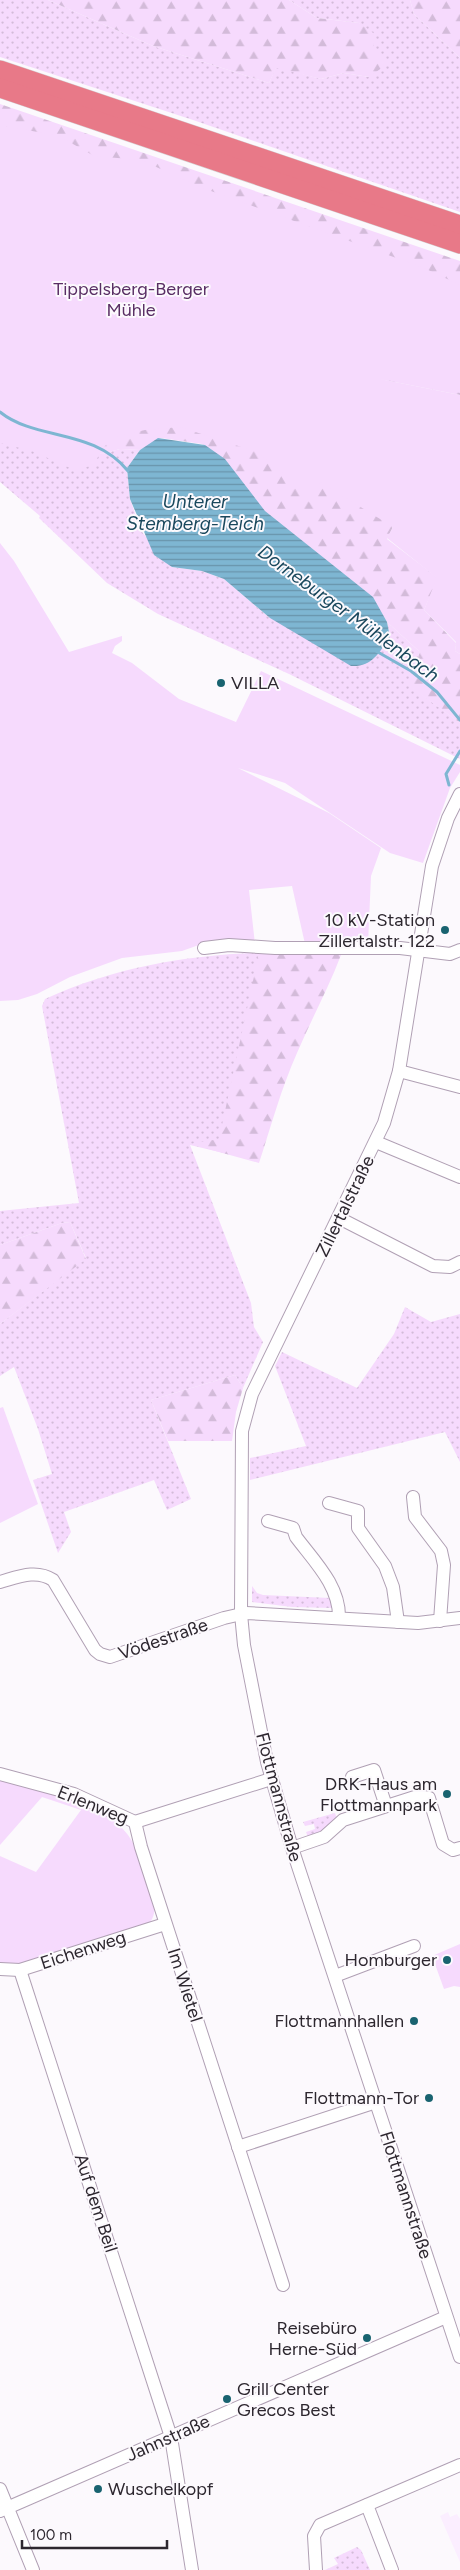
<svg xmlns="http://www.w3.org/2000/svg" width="460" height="2570" viewBox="0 0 460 2570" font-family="Figtree,sans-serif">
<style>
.built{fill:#fbeeff}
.grass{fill:url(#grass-dots)}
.forest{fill:url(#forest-firs)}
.green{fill:#f6dafd}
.water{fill:url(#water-rules)}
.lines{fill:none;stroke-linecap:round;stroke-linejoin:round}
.stream{stroke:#7eb6d2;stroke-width:3}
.minor-casing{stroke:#b0a0b4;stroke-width:14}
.highway-casing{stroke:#d5d4d5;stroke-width:20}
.minor{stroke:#fff;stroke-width:12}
.highway{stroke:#e87988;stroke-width:19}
.poi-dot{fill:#196370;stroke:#fcf9fd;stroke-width:2}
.labels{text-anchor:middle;stroke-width:4;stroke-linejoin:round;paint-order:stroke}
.park-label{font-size:18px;fill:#592e64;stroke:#fcf9fd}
.poi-label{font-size:18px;fill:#2d272f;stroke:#fcf9fd;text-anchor:end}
.street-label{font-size:18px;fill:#2d272f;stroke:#fcf9fd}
.water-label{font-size:19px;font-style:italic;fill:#1a485d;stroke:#fcf9fd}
</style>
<defs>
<pattern id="grass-dots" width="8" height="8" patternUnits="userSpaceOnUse" patternTransform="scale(1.25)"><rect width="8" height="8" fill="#f6dafd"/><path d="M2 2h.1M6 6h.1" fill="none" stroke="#d3bbd9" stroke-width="1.8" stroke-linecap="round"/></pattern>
<pattern id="forest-firs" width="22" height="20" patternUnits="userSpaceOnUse" patternTransform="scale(1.25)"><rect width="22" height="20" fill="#f6dafd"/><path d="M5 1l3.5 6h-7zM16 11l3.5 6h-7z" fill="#d3bbd9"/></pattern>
<pattern id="water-rules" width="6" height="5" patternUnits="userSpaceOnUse" patternTransform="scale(1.25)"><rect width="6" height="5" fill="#7eb6d2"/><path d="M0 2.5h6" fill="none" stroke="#6894ab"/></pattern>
</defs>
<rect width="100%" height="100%" fill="#fcf9fd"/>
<!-- built -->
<path class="built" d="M 448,2512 L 450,2517 L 457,2514 L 460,2519 L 460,2562 L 440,2516 Z"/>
<!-- grass -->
<g class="grass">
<path d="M 0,0 L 48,0 L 153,46 L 269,83 L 276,67 L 321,79 L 344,73 L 369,77 L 373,47 L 359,23 L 317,18 L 289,0 L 410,0 L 414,14 L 460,58 L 460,212 L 193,120 L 0,57 Z"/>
<path d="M 0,428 L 51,434 L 102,454 L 120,449 L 140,450 L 127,468 L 130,499 L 142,532 L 172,567 L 202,571 L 224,579 L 270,618 L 390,637 L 387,622 L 420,652 L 409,685 L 460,723 L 460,759 L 289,674 L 158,614 L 107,583 L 39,518 L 40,516 L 0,482 Z"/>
<path d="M 285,952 L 232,1155 L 190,1145 L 251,1303 L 254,1327 L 263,1342 L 243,1388 L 235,1375 L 151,1400 L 191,1499 L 167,1510 L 154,1480 L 64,1512 L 71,1532 L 58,1553 L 33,1480 L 52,1474 L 38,1429 L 14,1367 L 0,1376 L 0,1324 L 86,1258 L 70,1222 L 62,1223 L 0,1245 L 0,1211 L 79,1203 L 42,1006 L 45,999 C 121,964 202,953 285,952 Z"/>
<path d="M 405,1307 L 431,1322 L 460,1314 L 460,1462 L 445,1432 L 250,1480 L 250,1458 L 306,1446 L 275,1366 L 282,1352 L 357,1388 L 394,1334 Z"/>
<path d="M 252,1586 L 257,1593 L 263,1595 L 330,1598 L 332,1608 L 292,1607 L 252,1602 Z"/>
<path d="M 335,1813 L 337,1819 L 322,1832 L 308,1837 L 306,1832 L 315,1829 L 314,1824 L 305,1826 L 303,1822 Z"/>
<path d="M 357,2547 L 361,2550 L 370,2570 L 325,2570 L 338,2564 L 334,2558 Z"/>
</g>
<!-- forest -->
<g class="forest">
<path d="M 48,0 L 289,0 L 317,18 L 359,23 L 376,35 L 373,47 L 386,58 L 383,67 L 369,77 L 344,73 L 321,79 L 276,68 L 269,83 L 153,46 Z"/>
<path d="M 410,0 L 460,0 L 460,58 L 414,14 Z"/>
<path d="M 0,104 L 460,261 L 460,395 L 380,379 L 393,527 L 387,539 L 438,578 L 424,610 L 456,643 L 455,651 L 460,654 L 460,723 L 408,685 L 420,652 L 387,622 L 371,596 L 265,512 L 224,461 L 202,444 L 161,438 L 140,450 L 120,449 L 102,454 L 51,434 L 0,428 Z"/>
<path d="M 259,953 L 341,955 C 328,989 311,1020 297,1053 C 281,1089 271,1126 259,1163 L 190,1144 L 219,1139 Z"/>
<path d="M 70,1222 L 86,1259 L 0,1324 L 0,1245 L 62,1223 Z"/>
<path d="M 235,1375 L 243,1388 L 236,1412 L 232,1441 L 168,1441 L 151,1400 Z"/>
</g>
<!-- green -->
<g class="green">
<path d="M 0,125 L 59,136 L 94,156 L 141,160 L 200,187 L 424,268 L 460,285 L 460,393 L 380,379 L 460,395 L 460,654 L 455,651 L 456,642 L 424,610 L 437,578 L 387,538 L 393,527 L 320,482 L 312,505 L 289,478 L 257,452 L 180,427 L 145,430 L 114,437 L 103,448 L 94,464 L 77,471 L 32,451 L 0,443 Z"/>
<path d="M 0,543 L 14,561 L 69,652 L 122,636 L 122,641 L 115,646 L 112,653 L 132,663 L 179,699 L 236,722 L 261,671 L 460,765 L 460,772 L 450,788 L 423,863 L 390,853 L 285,783 L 238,768 L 329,813 L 381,848 L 371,876 L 368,944 L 305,944 L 292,886 L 249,890 L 255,944 L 210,941 L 182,951 L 122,958 L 70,977 L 37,994 L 18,1000 L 0,1001 Z"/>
<path d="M 3,1407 L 38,1504 L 0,1523 L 0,1408 Z"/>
<path d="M 0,1778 C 39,1789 104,1801 128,1835 C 138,1849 142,1865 147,1881 C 152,1896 160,1910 149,1924 L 19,1964 L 0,1965 L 0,1856 L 36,1872 L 81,1810 L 42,1797 L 0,1845 Z"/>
<path d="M 460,1944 L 460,1987 L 454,1986 L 444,1989 L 432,1956 Z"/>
</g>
<!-- water -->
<path class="water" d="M 158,438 L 205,445 L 225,459 L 265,511 L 373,597 L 387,622 L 390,637 C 379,653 372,667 351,666 L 270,618 L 224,579 L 202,571 L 172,567 L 154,555 L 130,499 L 127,468 L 140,450 Z"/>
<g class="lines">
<!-- stream -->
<g class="stream">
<path d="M 0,412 C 36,441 93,428 128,471"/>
<path d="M 376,651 L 411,671 L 437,692 L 460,720"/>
<path d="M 449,785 L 446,774 L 460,751"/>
</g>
<defs>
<g id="minor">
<path d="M 460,794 L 448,818 L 432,866 L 399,1071 L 384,1123 L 252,1394 L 242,1431 L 241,1614 L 244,1645 L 267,1762 L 292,1848 L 460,2357"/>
<path d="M 204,948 L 229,945 L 275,948 L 400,948 L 450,954 L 460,950"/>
<path d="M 399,1071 L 460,1087"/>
<path d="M 376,1142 L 460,1177"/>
<path d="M 339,1218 L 433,1266 L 450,1267 L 460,1262"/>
<path d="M 413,1497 L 415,1517 L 441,1551 L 444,1565 L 440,1621"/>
<path d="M 329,1503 L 358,1511 L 358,1528 L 385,1566 L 393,1587 L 398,1622"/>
<path d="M 268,1521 L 293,1528 L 296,1537 C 314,1561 340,1586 339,1618"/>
<path d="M 0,1582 C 18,1577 36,1569 53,1580 L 95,1650 L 100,1654 L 110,1657 L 224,1618 L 246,1613 L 418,1623 L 460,1618"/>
<path d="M 0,1774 L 74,1794 L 135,1822 L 271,1779"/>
<path d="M 352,1777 L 374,1770 L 386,1806"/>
<path d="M 135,1822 L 141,1847 L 283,2285"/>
<path d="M 292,1848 L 324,1837 L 343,1820 L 418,1796 L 429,1798 L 443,1844 L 453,1850 L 460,1848"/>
<path d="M 0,1969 L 20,1970 L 165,1924"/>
<path d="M 20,1970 L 171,2437 L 192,2570"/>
<path d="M 335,1976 L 414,1946"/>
<path d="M 238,2147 L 376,2102"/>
<path d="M 0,2489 L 33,2570"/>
<path d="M 367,2505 L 392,2570"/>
<path d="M 0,2511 L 446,2317"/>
<path d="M 316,2570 L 314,2536 L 320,2525 L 460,2465"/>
</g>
<g id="highway">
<path d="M 0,70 L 460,225"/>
<path d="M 0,88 L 460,244"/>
</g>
</defs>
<!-- minor casing -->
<use href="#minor" class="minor-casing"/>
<!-- highway casing -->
<use href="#highway" class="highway-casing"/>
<!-- minor -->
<use href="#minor" class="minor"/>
<!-- highway -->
<use href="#highway" class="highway"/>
</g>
<!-- markers -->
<g class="poi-dot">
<circle cx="221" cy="683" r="5"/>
<circle cx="445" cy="930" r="5"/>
<circle cx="447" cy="1794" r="5"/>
<circle cx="447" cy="1960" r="5"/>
<circle cx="414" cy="2021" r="5"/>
<circle cx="429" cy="2098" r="5"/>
<circle cx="367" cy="2338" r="5"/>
<circle cx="227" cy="2399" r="5"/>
<circle cx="98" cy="2489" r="5"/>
</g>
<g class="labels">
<!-- park labels -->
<g class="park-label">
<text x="131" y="295">Tippelsberg-Berger<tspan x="131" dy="21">Mühle</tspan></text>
</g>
<!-- poi labels -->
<g class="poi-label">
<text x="231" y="689" text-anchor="start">VILLA</text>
<text x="435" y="926">10 kV-Station<tspan x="435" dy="21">Zillertalstr. 122</tspan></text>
<text x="437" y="1790">DRK-Haus am<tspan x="437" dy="21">Flottmannpark</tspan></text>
<text x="437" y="1966">Homburger</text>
<text x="404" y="2027">Flottmannhallen</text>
<text x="419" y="2104">Flottmann-Tor</text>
<text x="357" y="2334">Reisebüro<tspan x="357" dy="21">Herne-Süd</tspan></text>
<text x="237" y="2395" text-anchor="start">Grill Center<tspan x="237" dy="21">Grecos Best</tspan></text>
<text x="108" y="2495" text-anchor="start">Wuschelkopf</text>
</g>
<!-- street labels -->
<g class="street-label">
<text transform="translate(345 1206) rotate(-64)" y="6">Zillertalstraße</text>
<text transform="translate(163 1639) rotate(-19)" y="6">Vödestraße</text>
<text transform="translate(279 1797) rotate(75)" y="6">Flottmannstraße</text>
<text transform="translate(93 1805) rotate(22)" y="6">Erlenweg</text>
<text transform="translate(83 1950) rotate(-18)" y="6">Eichenweg</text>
<text transform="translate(185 1985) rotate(72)" y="6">Im Wietel</text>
<text transform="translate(406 2195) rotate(72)" y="6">Flottmannstraße</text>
<text transform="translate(96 2203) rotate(72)" y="6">Auf dem Beil</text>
<text transform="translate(168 2438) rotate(-24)" y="6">Jahnstraße</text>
</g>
<!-- water labels -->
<g class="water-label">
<text x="195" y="508">Unterer<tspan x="195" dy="22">Stemberg-Teich</tspan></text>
<text transform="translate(349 613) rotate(36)" y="7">Dorneburger Mühlenbach</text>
</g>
</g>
<!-- scale -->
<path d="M22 2540v8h145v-8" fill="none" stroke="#2d272f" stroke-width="2.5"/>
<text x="30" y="2540" font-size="15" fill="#2d272f" stroke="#fcf9fd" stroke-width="4" paint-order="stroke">100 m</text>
</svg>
